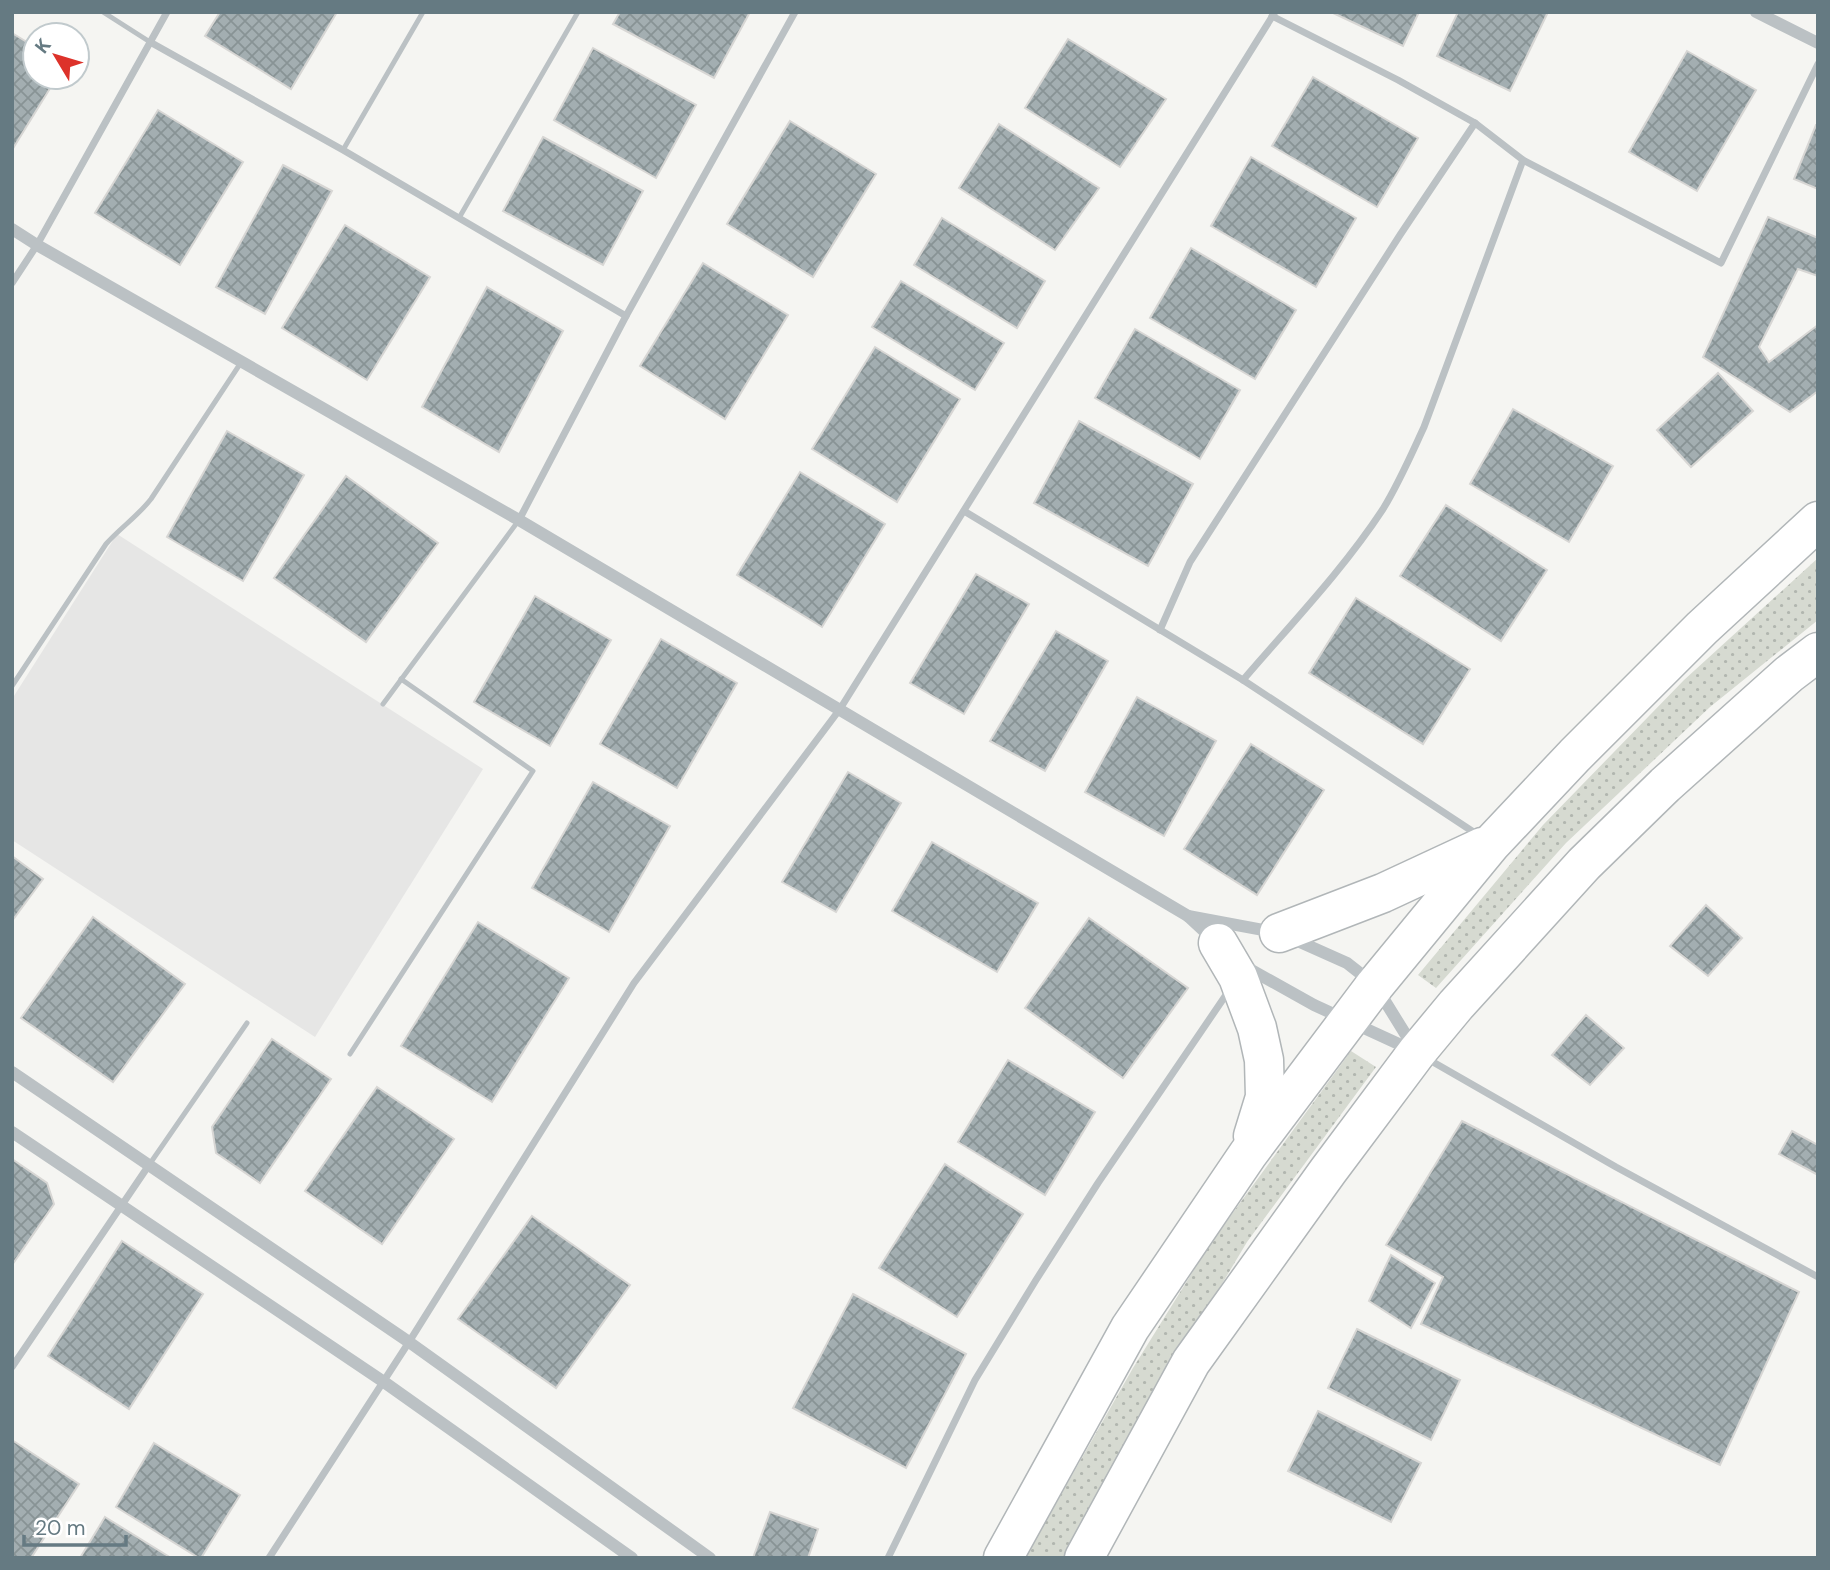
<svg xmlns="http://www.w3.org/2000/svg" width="1830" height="1570" viewBox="0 0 1830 1570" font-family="'DM Sans',sans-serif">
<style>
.built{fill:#e6e6e5}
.grass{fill:url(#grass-dots)}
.building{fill:url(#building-cross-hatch);stroke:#d7d6d4;stroke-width:2}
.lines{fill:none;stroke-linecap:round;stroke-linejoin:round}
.trunk-casing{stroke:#b1b6b8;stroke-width:41}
.service{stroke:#bbc1c4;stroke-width:5}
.minor{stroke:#bbc1c4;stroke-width:7}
.tertiary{stroke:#bbc1c4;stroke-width:12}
.trunk{stroke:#fff;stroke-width:38}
</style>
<defs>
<pattern id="grass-dots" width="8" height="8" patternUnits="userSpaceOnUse" patternTransform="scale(1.75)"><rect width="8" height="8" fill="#d6dad1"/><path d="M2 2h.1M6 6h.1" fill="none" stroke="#b1b6af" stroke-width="1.8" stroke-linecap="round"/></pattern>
<pattern id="building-cross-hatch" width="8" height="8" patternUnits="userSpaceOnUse" patternTransform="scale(1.75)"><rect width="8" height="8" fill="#a3aeb1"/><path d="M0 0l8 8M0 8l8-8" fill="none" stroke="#889395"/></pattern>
</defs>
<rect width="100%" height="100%" fill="#f5f5f2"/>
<!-- built -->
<path class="built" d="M 117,534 L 483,769 L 315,1037 L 12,840 L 12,699 Z"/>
<!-- grass -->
<g class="grass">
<path d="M 1818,558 L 1818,620 L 1710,707 L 1566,843 L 1436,988 L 1418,975 L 1543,825 L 1684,680 Z"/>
<path d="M 1351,1051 L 1376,1067 L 1247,1242 L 1164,1381 L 1066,1558 L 1025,1558 L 1133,1368 L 1210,1244 Z"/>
</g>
<!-- building -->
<g class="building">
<path d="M 220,12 L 337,12 L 291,89 L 205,36 Z"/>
<path d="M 620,12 L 750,12 L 714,78 L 613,24 Z"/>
<path d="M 1331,12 L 1419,12 L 1403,46 Z"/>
<path d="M 1458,12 L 1548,12 L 1510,91 L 1437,56 Z"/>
<path d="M 12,33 L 35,47 L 35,77 L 57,77 L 12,150 Z"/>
<path d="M 1068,39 L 1166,99 L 1120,167 L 1025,108 Z"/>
<path d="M 593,48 L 696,105 L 656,178 L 554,120 Z"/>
<path d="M 1687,51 L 1756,90 L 1697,191 L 1629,152 Z"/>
<path d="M 1313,77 L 1418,138 L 1377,207 L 1272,146 Z"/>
<path d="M 158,110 L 243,162 L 180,265 L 95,213 Z"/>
<path d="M 790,121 L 876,174 L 813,277 L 727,224 Z"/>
<path d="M 999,124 L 1099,188 L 1055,250 L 959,188 Z"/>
<path d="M 1816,125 L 1818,125 L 1818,189 L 1794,179 Z"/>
<path d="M 543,137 L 643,191 L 603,265 L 503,211 Z"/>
<path d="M 1251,157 L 1356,218 L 1316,287 L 1211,226 Z"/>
<path d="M 283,165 L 332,191 L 265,314 L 216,287 Z"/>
<path d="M 1768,217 L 1818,238 L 1818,276 L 1798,269 L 1759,347 L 1769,362 L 1818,325 L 1818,391 L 1790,412 L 1703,357 Z"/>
<path d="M 942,218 L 1045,281 L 1017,328 L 914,265 Z"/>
<path d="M 345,225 L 430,277 L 367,380 L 282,328 Z"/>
<path d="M 1191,248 L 1296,310 L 1255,379 L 1150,318 Z"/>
<path d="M 703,263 L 788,315 L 725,419 L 640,366 Z"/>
<path d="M 901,281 L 1004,343 L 975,390 L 872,327 Z"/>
<path d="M 487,287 L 563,331 L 499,452 L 422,407 Z"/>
<path d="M 1135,329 L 1240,390 L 1200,459 L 1095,398 Z"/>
<path d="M 875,347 L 960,399 L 897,502 L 812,449 Z"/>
<path d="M 1718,373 L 1753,411 L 1691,467 L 1657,430 Z"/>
<path d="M 1513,409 L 1613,466 L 1569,542 L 1470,484 Z"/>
<path d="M 1079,421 L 1193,484 L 1148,566 L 1034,503 Z"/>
<path d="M 227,431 L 304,475 L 243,581 L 167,537 Z"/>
<path d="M 800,472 L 885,524 L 822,627 L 737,575 Z"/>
<path d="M 346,476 L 438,543 L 366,642 L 274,578 Z"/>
<path d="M 1446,505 L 1547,570 L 1501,641 L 1400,576 Z"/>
<path d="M 976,574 L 1029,604 L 964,714 L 910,683 Z"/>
<path d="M 535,596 L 611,640 L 550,746 L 474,702 Z"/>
<path d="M 1356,598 L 1470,669 L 1423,744 L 1309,673 Z"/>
<path d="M 1056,631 L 1108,661 L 1045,771 L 990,741 Z"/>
<path d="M 661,639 L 737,683 L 677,788 L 600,744 Z"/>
<path d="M 1137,697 L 1216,741 L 1164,836 L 1085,792 Z"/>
<path d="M 1251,744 L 1324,790 L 1257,895 L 1184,849 Z"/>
<path d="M 848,772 L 901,803 L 836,912 L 782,882 Z"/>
<path d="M 593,782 L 670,826 L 609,932 L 532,888 Z"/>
<path d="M 932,842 L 1038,903 L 997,972 L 892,911 Z"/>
<path d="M 12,856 L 43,879 L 12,921 Z"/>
<path d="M 1706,905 L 1742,938 L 1708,976 L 1670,946 Z"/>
<path d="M 93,917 L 185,984 L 113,1082 L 21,1018 Z"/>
<path d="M 1089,918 L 1188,988 L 1123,1078 L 1025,1008 Z"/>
<path d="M 478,922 L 569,978 L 492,1102 L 401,1046 Z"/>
<path d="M 1586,1015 L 1624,1048 L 1590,1085 L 1552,1055 Z"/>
<path d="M 272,1039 L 331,1079 L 260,1183 L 216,1153 L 212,1127 Z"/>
<path d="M 1008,1060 L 1095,1112 L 1045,1195 L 958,1142 Z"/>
<path d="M 377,1087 L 454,1139 L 382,1244 L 305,1191 Z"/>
<path d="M 1462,1121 L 1799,1292 L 1720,1465 L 1421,1324 L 1443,1277 L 1386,1245 Z"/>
<path d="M 1792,1131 L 1818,1145 L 1818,1175 L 1779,1154 Z"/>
<path d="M 12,1159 L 47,1183 L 54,1204 L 12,1265 Z"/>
<path d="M 945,1164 L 1023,1214 L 957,1317 L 879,1268 Z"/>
<path d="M 532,1216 L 630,1285 L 556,1388 L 458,1319 Z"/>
<path d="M 122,1241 L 203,1294 L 129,1409 L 48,1356 Z"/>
<path d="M 1391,1255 L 1435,1283 L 1411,1328 L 1369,1301 Z"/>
<path d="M 853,1294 L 966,1354 L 906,1468 L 793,1408 Z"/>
<path d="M 1357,1329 L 1460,1380 L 1431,1440 L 1328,1388 Z"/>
<path d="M 1318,1411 L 1421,1463 L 1391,1522 L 1288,1471 Z"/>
<path d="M 12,1440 L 79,1484 L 31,1558 L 12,1558 Z"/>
<path d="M 154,1443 L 240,1495 L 201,1558 L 199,1558 L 116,1507 Z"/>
<path d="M 770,1512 L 818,1529 L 808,1558 L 753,1558 Z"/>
<path d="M 105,1517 L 171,1558 L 80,1558 Z"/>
</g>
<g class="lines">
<defs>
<g id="trunk">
<path d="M 1279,933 L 1383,893 L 1482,847"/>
<path d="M 1218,943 L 1238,977 L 1257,1028 L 1264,1060 L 1265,1097 L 1253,1136"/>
<path d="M 1003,1558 L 1130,1328 L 1248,1154 L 1375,985 L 1491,844 L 1575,755 L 1702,628 L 1818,521"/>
<path d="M 1084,1558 L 1191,1362 L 1328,1171 L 1417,1052 L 1456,1005 L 1584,864 L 1665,785 L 1789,674 L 1818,652"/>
</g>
</defs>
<!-- trunk casing -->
<use href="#trunk" class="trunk-casing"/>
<!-- service -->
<g class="service">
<path d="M 103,12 L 150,42"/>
<path d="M 343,150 L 423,12"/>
<path d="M 459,218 L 578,12"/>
<path d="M 12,686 L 106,544 C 120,528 138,516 151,499 L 242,361"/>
<path d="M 383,704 L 519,520"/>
<path d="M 350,1054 L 533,771 L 401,679"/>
<path d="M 149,1165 L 247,1023"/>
</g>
<!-- minor -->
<g class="minor">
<path d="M 1272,16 L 1398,80 L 1475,123 L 1523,160 L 1721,263 L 1818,64"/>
<path d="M 150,42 L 343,150 L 626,316"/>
<path d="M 12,283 L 37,245 L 167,12"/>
<path d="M 964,511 L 1243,680 L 1478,835"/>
<path d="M 519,520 L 626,316 L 795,12"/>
<path d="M 1160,630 L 1190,562 L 1400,235 L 1475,123"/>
<path d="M 1243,680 C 1291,624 1343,570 1383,509 C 1399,483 1411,455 1424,427 L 1523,160"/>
<path d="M 1426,1058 L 1616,1167 L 1818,1277"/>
<path d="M 12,1367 L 149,1165"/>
<path d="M 269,1558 L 409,1342 L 634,983 L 840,709 L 1275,12"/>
<path d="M 888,1558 L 975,1380 L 1036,1280 L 1098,1183 L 1230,989"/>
</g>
<!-- tertiary -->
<g class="tertiary">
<path d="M 1756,12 L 1818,43"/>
<path d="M 12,229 L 37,245 L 519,520 L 1188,916 L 1216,942"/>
<path d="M 1188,916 L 1274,932"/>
<path d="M 1291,938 L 1347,963 L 1375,985 L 1414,1048"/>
<path d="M 1246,967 L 1314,1005 L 1414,1051"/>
<path d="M 12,1072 L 409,1342 L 710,1558"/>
<path d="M 12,1132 L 384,1382 L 632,1558"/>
</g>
<!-- trunk -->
<use href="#trunk" class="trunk"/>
</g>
<!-- border -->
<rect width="1830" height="1570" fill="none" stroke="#657a82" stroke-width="28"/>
<!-- north arrow -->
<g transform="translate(56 56) rotate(308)"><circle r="33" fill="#ffffff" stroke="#c1cacd" stroke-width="2"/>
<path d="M0-5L12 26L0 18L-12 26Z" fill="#dd322a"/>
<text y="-10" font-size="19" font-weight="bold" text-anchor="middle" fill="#657a82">K</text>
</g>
<!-- scale -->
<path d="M24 1535v10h102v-10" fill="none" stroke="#657a82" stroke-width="3.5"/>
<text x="35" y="1535" font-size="21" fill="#657a82" stroke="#ffffff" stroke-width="5" paint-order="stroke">20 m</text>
</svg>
